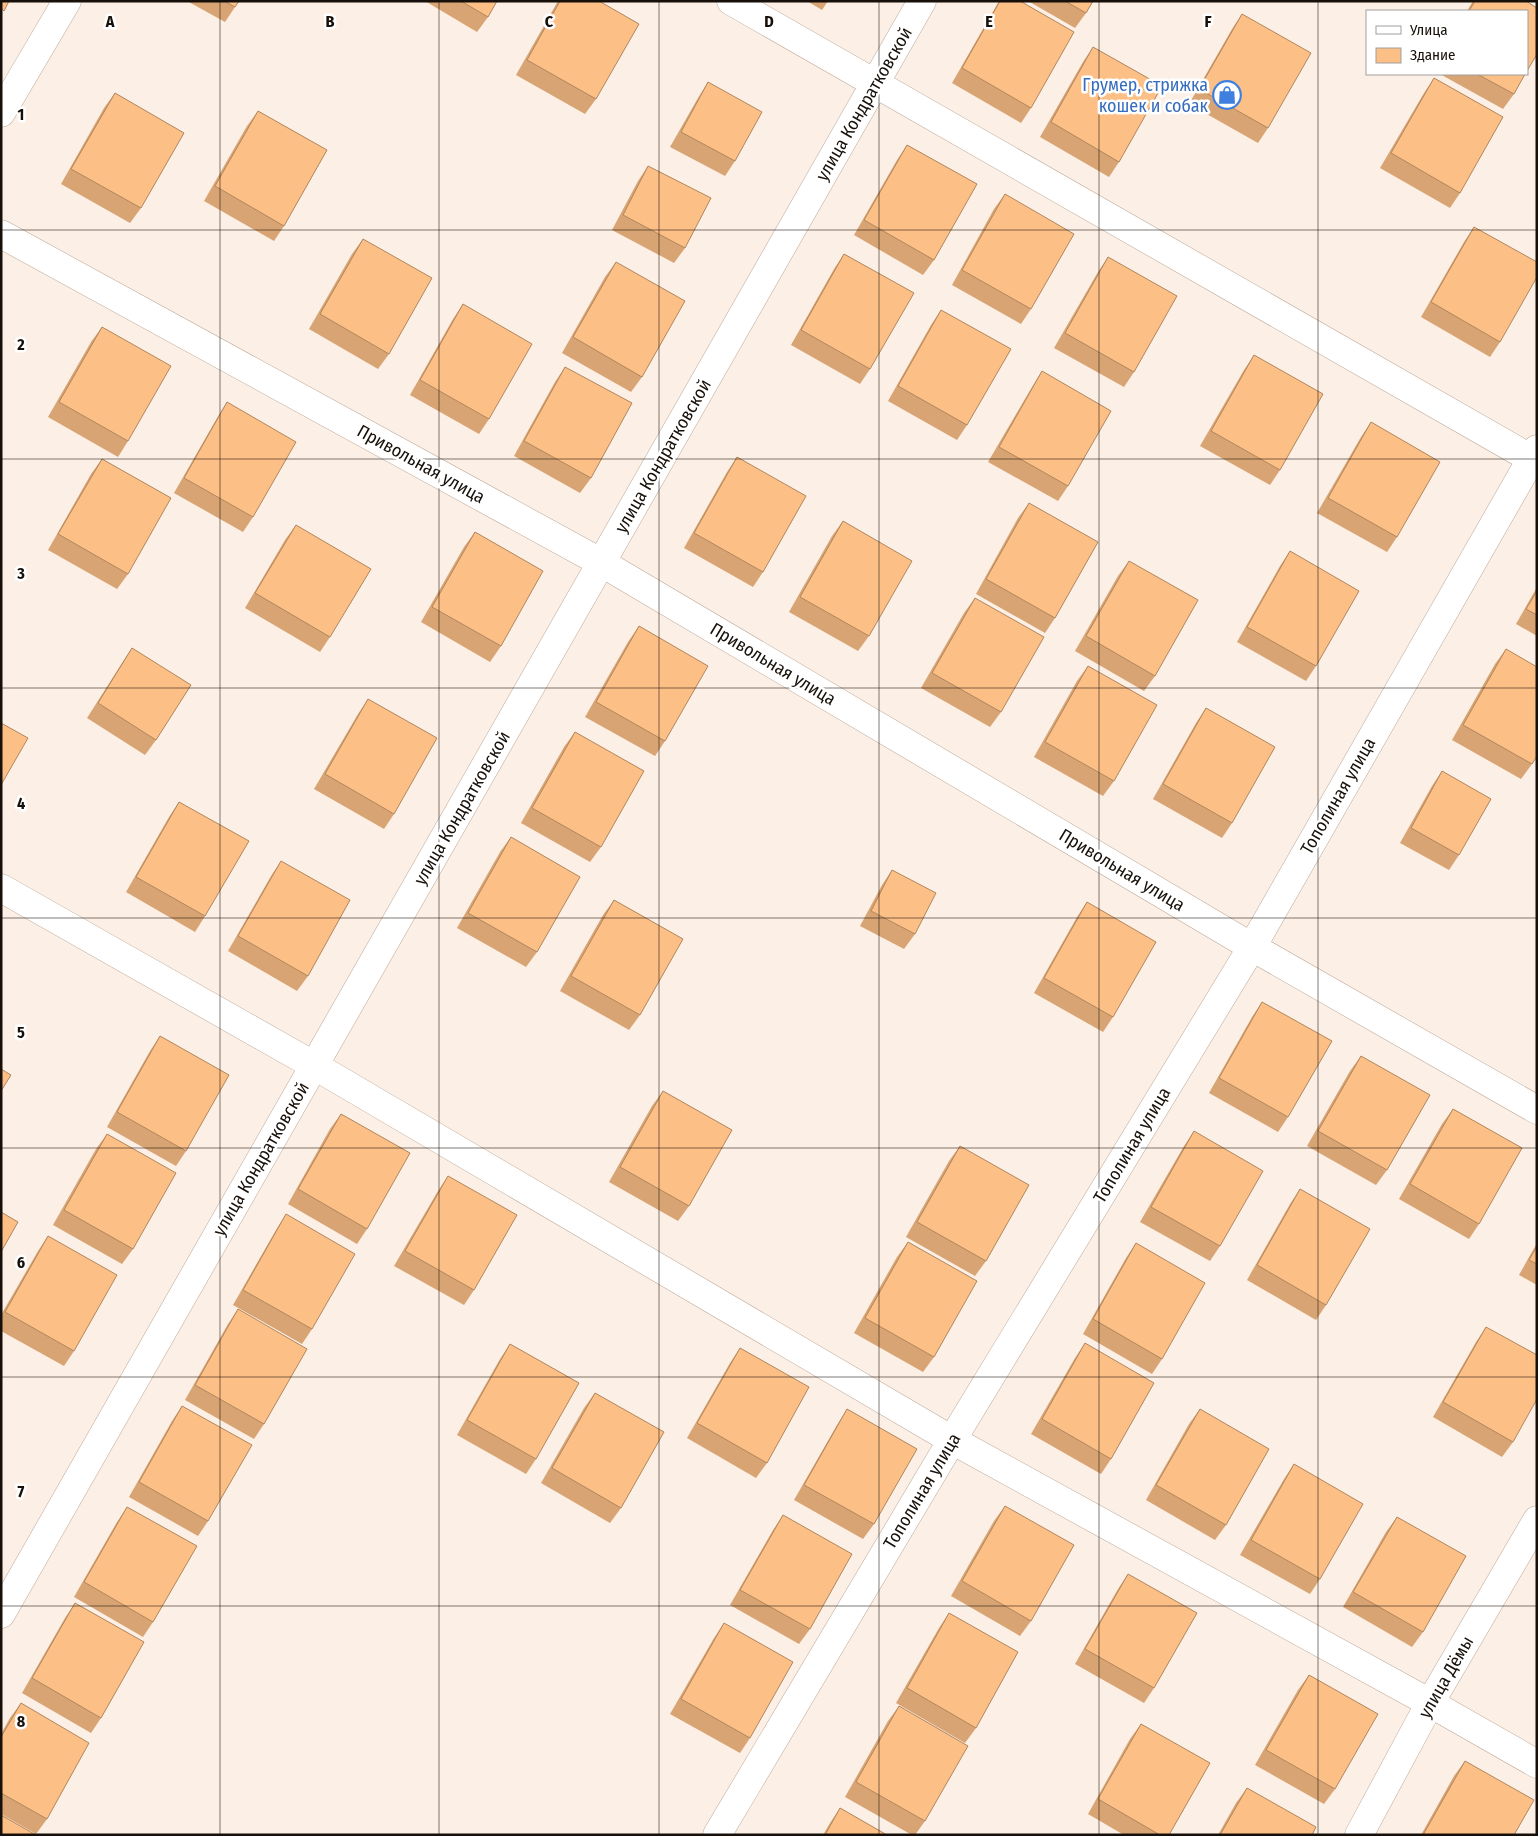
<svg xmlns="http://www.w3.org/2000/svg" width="1538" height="1836" viewBox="0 0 1538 1836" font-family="'Fira Sans Condensed',sans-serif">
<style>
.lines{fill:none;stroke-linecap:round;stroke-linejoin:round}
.street-casing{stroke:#bea999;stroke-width:29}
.street{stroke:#fff;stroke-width:28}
.wall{fill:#d9a473}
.building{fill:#fcbf86;stroke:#b0865e}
.grid{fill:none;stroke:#17100a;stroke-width:1;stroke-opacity:0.55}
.labels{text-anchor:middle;stroke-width:5;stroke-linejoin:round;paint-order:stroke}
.shop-label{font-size:18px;fill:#366cbe;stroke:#fff;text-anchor:end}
.street-label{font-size:18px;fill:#17100a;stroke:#fff}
.grid-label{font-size:16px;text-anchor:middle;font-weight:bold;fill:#17100a;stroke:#fff;stroke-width:5;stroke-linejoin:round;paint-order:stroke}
</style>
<rect width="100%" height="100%" fill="#fcefe5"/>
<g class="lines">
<defs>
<g id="street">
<path d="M 731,1 L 1537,462"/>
<path d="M 1,113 L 67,1"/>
<path d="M 1,234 L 602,563 L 1252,947 L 1537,1110"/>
<path d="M 1,888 L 315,1066 L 952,1440 L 1430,1703 L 1537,1764"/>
<path d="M 1,1614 L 922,1"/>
<path d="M 717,1835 L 952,1440 L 1252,947 L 1537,449"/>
<path d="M 1359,1835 L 1430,1703 L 1537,1520"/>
</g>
</defs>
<!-- street casing -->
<use href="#street" class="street-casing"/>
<!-- street -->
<use href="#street" class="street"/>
</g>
<!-- wall -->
<g class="wall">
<path d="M 187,1 L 239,1 L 225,22 Z"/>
<path d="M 425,1 L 497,1 L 488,17 L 477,32 Z"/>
<path d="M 558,1 L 599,1 L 596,99 L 585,114 L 516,75 Z"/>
<path d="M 807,1 L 828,1 L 822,10 Z"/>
<path d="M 999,1 L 1020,1 L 1031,108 L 1021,123 L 952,83 L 995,8 Z"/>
<path d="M 1028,1 L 1093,1 L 1086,13 L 1075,28 Z"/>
<path d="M 1473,1 L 1526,1 L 1527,11 L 1467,11 Z"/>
<path d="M 1242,14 L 1268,128 L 1258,143 L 1189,104 L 1232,29 Z"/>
<path d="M 1093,47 L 1119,162 L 1109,177 L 1040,137 L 1083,62 Z"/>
<path d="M 1440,74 L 1525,74 L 1514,94 L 1503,109 Z"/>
<path d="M 1434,78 L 1460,193 L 1450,208 L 1380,168 L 1424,93 Z"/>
<path d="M 708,82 L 735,161 L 725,176 L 670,147 L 698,98 Z"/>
<path d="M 115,93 L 141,208 L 130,223 L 61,184 L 104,108 Z"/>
<path d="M 258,111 L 284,226 L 274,241 L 204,201 L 247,126 Z"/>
<path d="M 907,145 L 934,260 L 923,275 L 854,235 L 897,160 Z"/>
<path d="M 648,166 L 685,248 L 674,263 L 612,230 L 638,181 Z"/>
<path d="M 1005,194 L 1031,309 L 1021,324 L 952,285 L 994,209 Z"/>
<path d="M 1474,227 L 1500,342 L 1490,357 L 1421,317 L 1464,242 Z"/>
<path d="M 363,239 L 389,354 L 378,369 L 309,329 L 352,254 Z"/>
<path d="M 844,254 L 870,369 L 860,384 L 791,345 L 834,269 Z"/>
<path d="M 1108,257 L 1134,372 L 1124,387 L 1054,348 L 1098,272 Z"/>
<path d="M 616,262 L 642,377 L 631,392 L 562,353 L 605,277 Z"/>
<path d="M 463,304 L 489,419 L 479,434 L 410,395 L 453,319 Z"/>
<path d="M 941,310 L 967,425 L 957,440 L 888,401 L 931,325 Z"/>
<path d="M 102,327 L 128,441 L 118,457 L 48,417 L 91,342 Z"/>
<path d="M 1254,355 L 1280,470 L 1270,485 L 1200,446 L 1244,370 Z"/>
<path d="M 565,367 L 591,478 L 580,493 L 514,456 L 555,382 Z"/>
<path d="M 1042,371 L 1068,486 L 1058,501 L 988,462 L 1032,387 Z"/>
<path d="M 227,402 L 253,517 L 243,532 L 174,493 L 217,418 Z"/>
<path d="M 1371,422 L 1397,537 L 1387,552 L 1317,513 L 1361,437 Z"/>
<path d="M 737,457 L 763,572 L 753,587 L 684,548 L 727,472 Z"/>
<path d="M 102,459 L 128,574 L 117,589 L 48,550 L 91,474 Z"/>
<path d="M 1029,503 L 1055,618 L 1045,633 L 976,594 L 1018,518 Z"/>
<path d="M 843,521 L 869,636 L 858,651 L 789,612 L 832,536 Z"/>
<path d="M 296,525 L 330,637 L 320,652 L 245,608 L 285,540 Z"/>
<path d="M 475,532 L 501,646 L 490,662 L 421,622 L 464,547 Z"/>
<path d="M 1290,551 L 1316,666 L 1306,681 L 1237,642 L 1280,566 Z"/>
<path d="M 1129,561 L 1155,676 L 1144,691 L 1075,651 L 1118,576 Z"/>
<path d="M 1537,587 L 1537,636 L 1516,624 Z"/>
<path d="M 975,598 L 1001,712 L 990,727 L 921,688 L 964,613 Z"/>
<path d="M 639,626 L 665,741 L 655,756 L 585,717 L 628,642 Z"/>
<path d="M 132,648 L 156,740 L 145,755 L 87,718 L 122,663 Z"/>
<path d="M 1506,649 L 1532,764 L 1521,779 L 1452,740 L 1495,664 Z"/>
<path d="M 1088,666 L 1114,781 L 1103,796 L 1034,757 L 1077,681 Z"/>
<path d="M 368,699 L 394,814 L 384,829 L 314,789 L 358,714 Z"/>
<path d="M 1206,708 L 1232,823 L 1222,838 L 1153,799 L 1196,723 Z"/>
<path d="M 575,732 L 601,847 L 590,862 L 521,823 L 564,747 Z"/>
<path d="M 1442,771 L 1459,855 L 1449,870 L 1400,843 L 1432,786 Z"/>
<path d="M 179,802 L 205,916 L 195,932 L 126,892 L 169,817 Z"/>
<path d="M 511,837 L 537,952 L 526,967 L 457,928 L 500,852 Z"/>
<path d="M 281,861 L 308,976 L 297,991 L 228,951 L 271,876 Z"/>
<path d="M 892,870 L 915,934 L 904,949 L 860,926 L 882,885 Z"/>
<path d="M 614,900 L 640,1015 L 629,1030 L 560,991 L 603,915 Z"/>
<path d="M 1087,902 L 1113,1017 L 1103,1032 L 1034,993 L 1077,917 Z"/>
<path d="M 1262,1002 L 1288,1117 L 1278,1132 L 1209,1093 L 1252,1017 Z"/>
<path d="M 160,1036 L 186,1151 L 176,1166 L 107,1127 L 150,1051 Z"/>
<path d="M 1361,1056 L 1387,1170 L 1376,1185 L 1307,1146 L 1350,1071 Z"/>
<path d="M 663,1091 L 689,1206 L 678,1221 L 609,1182 L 652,1106 Z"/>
<path d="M 1453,1109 L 1479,1224 L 1469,1239 L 1399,1199 L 1442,1124 Z"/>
<path d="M 341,1114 L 367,1229 L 357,1244 L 288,1204 L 330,1129 Z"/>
<path d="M 1194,1131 L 1220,1246 L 1210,1261 L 1140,1222 L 1184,1146 Z"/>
<path d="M 107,1134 L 133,1249 L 122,1264 L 53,1225 L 96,1149 Z"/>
<path d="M 960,1146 L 986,1261 L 975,1276 L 906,1237 L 949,1161 Z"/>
<path d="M 448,1176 L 474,1290 L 464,1305 L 394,1266 L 438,1191 Z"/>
<path d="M 1300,1189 L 1326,1305 L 1316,1320 L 1247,1280 L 1290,1204 Z"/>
<path d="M 286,1214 L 312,1329 L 302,1344 L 233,1305 L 276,1230 Z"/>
<path d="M 48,1236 L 74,1351 L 64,1366 L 1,1331 L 1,1315 L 38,1251 Z"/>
<path d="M 908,1242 L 934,1357 L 923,1372 L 854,1333 L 897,1257 Z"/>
<path d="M 1136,1243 L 1162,1359 L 1152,1374 L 1083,1334 L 1126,1258 Z"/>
<path d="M 1537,1243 L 1537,1285 L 1519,1275 Z"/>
<path d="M 238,1309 L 264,1424 L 254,1439 L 185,1400 L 228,1324 Z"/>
<path d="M 1486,1327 L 1513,1442 L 1502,1457 L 1433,1417 L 1476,1342 Z"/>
<path d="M 1085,1343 L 1111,1459 L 1101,1474 L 1031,1434 L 1075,1358 Z"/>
<path d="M 510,1344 L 536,1459 L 526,1474 L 457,1435 L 500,1359 Z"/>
<path d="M 740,1348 L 767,1463 L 756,1478 L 687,1438 L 730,1363 Z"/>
<path d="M 595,1393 L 621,1508 L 610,1523 L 541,1483 L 584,1408 Z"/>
<path d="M 182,1406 L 208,1521 L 198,1536 L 129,1497 L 172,1421 Z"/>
<path d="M 847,1409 L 874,1524 L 863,1539 L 794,1500 L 837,1425 Z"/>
<path d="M 1200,1409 L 1226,1525 L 1215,1540 L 1146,1500 L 1189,1424 Z"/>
<path d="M 1294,1464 L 1320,1579 L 1310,1594 L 1240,1555 L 1284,1479 Z"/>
<path d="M 1005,1506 L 1031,1621 L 1020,1636 L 951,1596 L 994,1521 Z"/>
<path d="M 127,1507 L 153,1622 L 143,1637 L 74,1597 L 117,1522 Z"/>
<path d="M 783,1515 L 810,1629 L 799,1644 L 730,1605 L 773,1530 Z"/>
<path d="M 1397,1517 L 1423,1632 L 1412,1647 L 1343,1607 L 1386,1532 Z"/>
<path d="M 1128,1574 L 1154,1688 L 1144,1703 L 1075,1664 L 1118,1589 Z"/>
<path d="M 75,1603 L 101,1718 L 91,1733 L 22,1693 L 65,1618 Z"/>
<path d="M 949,1613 L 976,1728 L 965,1743 L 896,1703 L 939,1628 Z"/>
<path d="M 724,1623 L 750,1738 L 740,1753 L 670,1714 L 714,1638 Z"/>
<path d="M 1309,1675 L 1335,1789 L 1324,1804 L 1255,1765 L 1298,1690 Z"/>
<path d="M 21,1703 L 47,1819 L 36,1834 L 1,1814 L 1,1734 L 10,1718 Z"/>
<path d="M 899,1706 L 925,1821 L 915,1835 L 912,1835 L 845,1797 L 888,1721 Z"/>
<path d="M 1141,1724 L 1169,1835 L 1124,1835 L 1088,1814 L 1130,1739 Z"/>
<path d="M 1465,1761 L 1514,1835 L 1421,1835 L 1454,1776 Z"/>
<path d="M 1247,1788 L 1312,1835 L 1218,1835 L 1236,1803 Z"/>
<path d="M 840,1808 L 887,1835 L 823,1835 L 830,1823 Z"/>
</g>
<!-- building -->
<g class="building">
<path d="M 1,1 L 9,1 L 4,11 L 1,8 Z"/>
<path d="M 224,1 L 239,1 L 235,7 Z"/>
<path d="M 461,1 L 497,1 L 488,17 Z"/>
<path d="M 560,1 L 599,1 L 639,24 L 596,99 L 527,60 Z"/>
<path d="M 1000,1 L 1020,1 L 1074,32 L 1031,108 L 962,68 Z"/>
<path d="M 1065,1 L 1093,1 L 1086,13 Z"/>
<path d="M 1475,1 L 1526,1 L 1537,8 L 1537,54 L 1527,71 L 1527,11 L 1469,11 Z"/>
<path d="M 1242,14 L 1311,53 L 1268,128 L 1199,89 Z"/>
<path d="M 1093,47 L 1162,86 L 1119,162 L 1051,122 Z"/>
<path d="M 1477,74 L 1525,74 L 1514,94 Z"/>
<path d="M 1434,78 L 1503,117 L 1460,193 L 1391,153 Z"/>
<path d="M 708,82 L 762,112 L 735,161 L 681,132 Z"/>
<path d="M 115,93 L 184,133 L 141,208 L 71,169 Z"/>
<path d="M 258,111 L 327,150 L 284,226 L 215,186 Z"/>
<path d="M 907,145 L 977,184 L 934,260 L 864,220 Z"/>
<path d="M 648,166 L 711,198 L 685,248 L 623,215 Z"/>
<path d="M 1005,194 L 1074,234 L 1031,309 L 962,270 Z"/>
<path d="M 1474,227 L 1537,262 L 1537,277 L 1500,342 L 1431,302 Z"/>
<path d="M 363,239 L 432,278 L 389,354 L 320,314 Z"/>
<path d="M 844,254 L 914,293 L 870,369 L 801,330 Z"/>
<path d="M 1108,257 L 1177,296 L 1134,372 L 1065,333 Z"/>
<path d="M 616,262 L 685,301 L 642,377 L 573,337 Z"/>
<path d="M 463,304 L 532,344 L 489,419 L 420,380 Z"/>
<path d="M 941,310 L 1011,349 L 967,425 L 898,386 Z"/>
<path d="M 102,327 L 171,366 L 128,441 L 59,402 Z"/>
<path d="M 1254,355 L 1323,394 L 1280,470 L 1211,431 Z"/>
<path d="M 565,367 L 632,403 L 591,478 L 524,441 Z"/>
<path d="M 1042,371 L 1111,411 L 1068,486 L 999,447 Z"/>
<path d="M 227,402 L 296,442 L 253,517 L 184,478 Z"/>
<path d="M 1371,422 L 1440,462 L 1397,537 L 1328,498 Z"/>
<path d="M 737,457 L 806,496 L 763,572 L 694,533 Z"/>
<path d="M 102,459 L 171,498 L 128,574 L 58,534 Z"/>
<path d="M 1029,503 L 1098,542 L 1055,618 L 986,579 Z"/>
<path d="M 843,521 L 912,561 L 869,636 L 800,597 Z"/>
<path d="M 296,525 L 371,569 L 330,637 L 255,593 Z"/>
<path d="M 475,532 L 543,571 L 501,646 L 432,607 Z"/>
<path d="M 1290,551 L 1359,591 L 1316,666 L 1247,627 Z"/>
<path d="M 1129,561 L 1198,600 L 1155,676 L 1086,636 Z"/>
<path d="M 1537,591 L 1537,615 L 1526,609 Z"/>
<path d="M 975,598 L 1044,637 L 1001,712 L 932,673 Z"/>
<path d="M 639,626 L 708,666 L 665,741 L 596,702 Z"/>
<path d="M 132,648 L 191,685 L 156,740 L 98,703 Z"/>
<path d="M 1506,649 L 1537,667 L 1537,756 L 1532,764 L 1463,725 Z"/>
<path d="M 1088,666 L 1157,705 L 1114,781 L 1045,742 Z"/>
<path d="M 368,699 L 437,738 L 394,814 L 325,774 Z"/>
<path d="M 1206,708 L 1275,747 L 1232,823 L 1163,784 Z"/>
<path d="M 1,723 L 28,738 L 1,785 Z"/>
<path d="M 575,732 L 644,771 L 601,847 L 532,808 Z"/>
<path d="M 1442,771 L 1491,799 L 1459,855 L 1411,828 Z"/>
<path d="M 179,802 L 249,841 L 205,916 L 136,877 Z"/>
<path d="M 511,837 L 580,877 L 537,952 L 468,913 Z"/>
<path d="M 281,861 L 350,900 L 308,976 L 238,936 Z"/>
<path d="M 892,870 L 936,893 L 915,934 L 871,911 Z"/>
<path d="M 614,900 L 683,939 L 640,1015 L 571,976 Z"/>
<path d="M 1087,902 L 1156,942 L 1113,1017 L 1044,978 Z"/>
<path d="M 1262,1002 L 1332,1041 L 1288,1117 L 1219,1078 Z"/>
<path d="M 160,1036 L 229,1075 L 186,1151 L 117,1112 Z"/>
<path d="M 1361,1056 L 1430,1095 L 1387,1170 L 1318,1131 Z"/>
<path d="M 1,1069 L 11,1075 L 1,1091 Z"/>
<path d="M 663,1091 L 732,1130 L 689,1206 L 620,1167 Z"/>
<path d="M 1453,1109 L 1522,1148 L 1479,1224 L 1410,1184 Z"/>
<path d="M 341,1114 L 410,1153 L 367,1229 L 298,1189 Z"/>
<path d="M 1194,1131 L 1263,1171 L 1220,1246 L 1151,1207 Z"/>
<path d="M 107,1134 L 176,1173 L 133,1249 L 64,1210 Z"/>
<path d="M 960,1146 L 1029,1185 L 986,1261 L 917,1222 Z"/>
<path d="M 448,1176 L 517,1215 L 474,1290 L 405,1251 Z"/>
<path d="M 1300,1189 L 1370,1229 L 1326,1305 L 1257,1265 Z"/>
<path d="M 1,1212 L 18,1222 L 1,1252 Z"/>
<path d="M 286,1214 L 355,1254 L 312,1329 L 243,1290 Z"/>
<path d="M 48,1236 L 117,1275 L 74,1351 L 5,1312 Z"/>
<path d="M 908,1242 L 977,1281 L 934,1357 L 865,1318 Z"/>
<path d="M 1136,1243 L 1205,1283 L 1162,1359 L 1093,1319 Z"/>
<path d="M 1537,1246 L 1537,1264 L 1529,1260 Z"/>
<path d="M 238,1309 L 307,1349 L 264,1424 L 195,1385 Z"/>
<path d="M 1486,1327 L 1537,1355 L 1537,1399 L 1513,1442 L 1443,1402 Z"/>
<path d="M 1085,1343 L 1154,1383 L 1111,1459 L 1042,1419 Z"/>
<path d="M 510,1344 L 579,1383 L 536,1459 L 467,1420 Z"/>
<path d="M 740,1348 L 809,1387 L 767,1463 L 697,1423 Z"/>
<path d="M 595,1393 L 664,1432 L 621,1508 L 552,1468 Z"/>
<path d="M 182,1406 L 252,1445 L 208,1521 L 139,1482 Z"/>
<path d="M 847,1409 L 917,1449 L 874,1524 L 804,1485 Z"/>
<path d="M 1200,1409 L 1269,1449 L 1226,1525 L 1156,1485 Z"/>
<path d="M 1294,1464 L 1363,1504 L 1320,1579 L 1251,1540 Z"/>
<path d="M 1005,1506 L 1074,1545 L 1031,1621 L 962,1581 Z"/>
<path d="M 127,1507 L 197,1546 L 153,1622 L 84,1582 Z"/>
<path d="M 783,1515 L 852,1554 L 810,1629 L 740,1590 Z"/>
<path d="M 1397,1517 L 1466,1556 L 1423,1632 L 1353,1592 Z"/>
<path d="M 1128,1574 L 1197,1613 L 1154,1688 L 1085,1649 Z"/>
<path d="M 75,1603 L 144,1642 L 101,1718 L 32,1678 Z"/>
<path d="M 949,1613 L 1018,1652 L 976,1728 L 907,1688 Z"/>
<path d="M 724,1623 L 793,1662 L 750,1738 L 681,1699 Z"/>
<path d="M 1309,1675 L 1378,1714 L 1335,1789 L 1266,1750 Z"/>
<path d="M 21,1703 L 89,1743 L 47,1819 L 1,1793 L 1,1737 Z"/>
<path d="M 899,1706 L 968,1746 L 925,1821 L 856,1782 Z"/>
<path d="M 1141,1724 L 1210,1763 L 1169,1835 L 1160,1835 L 1098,1799 Z"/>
<path d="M 1465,1761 L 1534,1800 L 1514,1835 L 1423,1835 Z"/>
<path d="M 1247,1788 L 1316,1827 L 1312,1835 L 1220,1835 Z"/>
<path d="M 840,1808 L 887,1835 L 825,1835 Z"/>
<path d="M 1,1815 L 36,1835 L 1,1835 Z"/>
</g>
<!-- grid -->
<path class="grid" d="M 220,1 L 220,1835M 439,1 L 439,1835M 659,1 L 659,1835M 879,1 L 879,1835M 1099,1 L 1099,1835M 1318,1 L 1318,1835M 1,230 L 1537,230M 1,459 L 1537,459M 1,688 L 1537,688M 1,918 L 1537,918M 1,1148 L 1537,1148M 1,1377 L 1537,1377M 1,1606 L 1537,1606"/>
<!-- icons -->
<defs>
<symbol id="shop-ring" viewBox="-11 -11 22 22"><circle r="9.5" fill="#fff" stroke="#3f7fe0" stroke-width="1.5"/><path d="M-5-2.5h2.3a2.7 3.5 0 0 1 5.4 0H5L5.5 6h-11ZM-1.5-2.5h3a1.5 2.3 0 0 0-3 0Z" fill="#3f7fe0"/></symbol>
</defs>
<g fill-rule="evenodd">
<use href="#shop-ring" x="1211" y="79" width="32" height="32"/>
</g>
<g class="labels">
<!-- shop labels -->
<g class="shop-label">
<text x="1208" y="91">Грумер, стрижка<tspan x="1208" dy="21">кошек и собак</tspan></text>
</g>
<!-- street labels -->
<g class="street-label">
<text transform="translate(864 104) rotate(-60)" y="6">улица Кондратковской</text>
<text transform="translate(663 456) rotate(-60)" y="6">улица Кондратковской</text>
<text transform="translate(421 464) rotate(29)" y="6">Привольная улица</text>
<text transform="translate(773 664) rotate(31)" y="6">Привольная улица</text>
<text transform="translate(1338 796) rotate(-60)" y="6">Тополиная улица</text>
<text transform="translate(462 808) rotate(-60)" y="6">улица Кондратковской</text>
<text transform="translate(1122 870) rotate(31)" y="6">Привольная улица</text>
<text transform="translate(1132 1145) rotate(-59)" y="6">Тополиная улица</text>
<text transform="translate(261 1159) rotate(-60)" y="6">улица Кондратковской</text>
<text transform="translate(922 1491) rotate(-59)" y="6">Тополиная улица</text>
<text transform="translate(1446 1677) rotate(-60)" y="6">улица Дёмы</text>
</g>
</g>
<g class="grid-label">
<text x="110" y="27">A</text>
<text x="330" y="27">B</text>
<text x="549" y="27">C</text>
<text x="769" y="27">D</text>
<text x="989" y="27">E</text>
<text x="1208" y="27">F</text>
<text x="21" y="120">1</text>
<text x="21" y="350">2</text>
<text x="21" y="579">3</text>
<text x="21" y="809">4</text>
<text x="21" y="1038">5</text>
<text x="21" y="1268">6</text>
<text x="21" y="1497">7</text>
<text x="21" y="1727">8</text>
</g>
<!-- border -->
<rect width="1538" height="1836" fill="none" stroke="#17100a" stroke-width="5"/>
<!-- legend -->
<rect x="1366" y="10" width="162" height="65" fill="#ffffff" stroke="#a29f9d"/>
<rect x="1376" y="26" width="25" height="8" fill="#ffffff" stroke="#a29f9d"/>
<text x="1410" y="35" font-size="15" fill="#17100a">Улица</text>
<rect x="1376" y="48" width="25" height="15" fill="#fcbf86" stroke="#a29f9d"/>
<text x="1410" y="60" font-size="15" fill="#17100a">Здание</text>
</svg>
